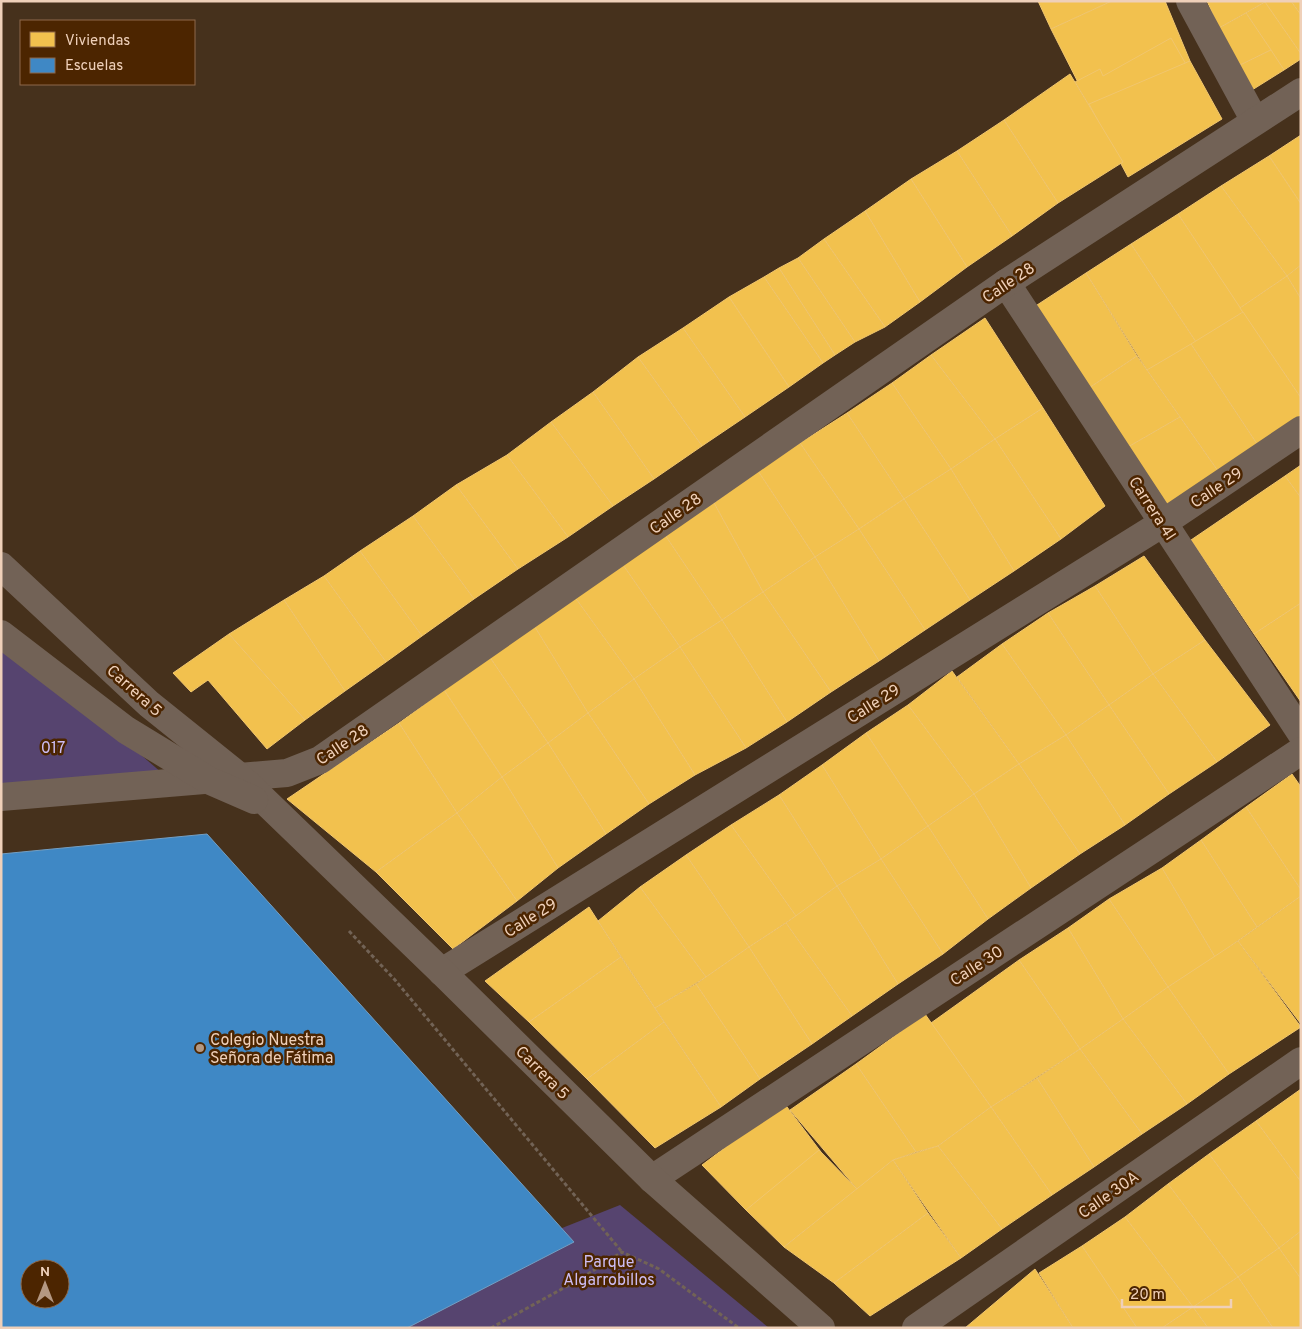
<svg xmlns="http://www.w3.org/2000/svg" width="1302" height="1329" viewBox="0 0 1302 1329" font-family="Overpass,sans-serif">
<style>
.green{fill:#56446f}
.homes{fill:#f2c14e;stroke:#f1c66e}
.schools{fill:#3f88c5;stroke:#749ec1;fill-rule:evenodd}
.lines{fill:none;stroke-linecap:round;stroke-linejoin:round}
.path{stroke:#726356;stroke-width:3;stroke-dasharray:4 2.5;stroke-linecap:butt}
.minor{stroke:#726256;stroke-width:28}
.tertiary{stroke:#726256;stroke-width:28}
.poi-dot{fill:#b49882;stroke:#4c2500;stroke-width:2}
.labels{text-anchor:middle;stroke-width:5;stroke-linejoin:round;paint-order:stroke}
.street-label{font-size:16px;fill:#efd0b9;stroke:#4c2500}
.park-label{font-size:16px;fill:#cdbdf3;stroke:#4c2500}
.poi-label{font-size:16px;fill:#efd0b9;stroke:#4c2500;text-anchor:start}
</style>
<rect width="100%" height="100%" fill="#46311c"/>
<!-- green -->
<g class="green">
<path d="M 1,634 L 177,786 L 1,803 Z"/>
<path d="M 620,1205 L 769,1328 L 310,1328 Z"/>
</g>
<!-- homes -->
<g class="homes">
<path d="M 1038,1 L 1112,1 L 1051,29 Z"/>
<path d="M 1112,1 L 1165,1 L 1190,61 L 1089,104 L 1051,29 Z"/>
<path d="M 1207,1 L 1264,1 L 1265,2 L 1219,28 Z"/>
<path d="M 1264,1 L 1291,1 L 1301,15 L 1301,54 Z"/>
<path d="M 1291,1 L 1301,1 L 1301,15 Z"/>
<path d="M 1265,2 L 1301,54 L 1301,59 L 1284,70 L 1246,13 Z"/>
<path d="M 1246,13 L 1271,50 L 1238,66 L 1219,28 Z"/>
<path d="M 1171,38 L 1212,110 L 1123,162 L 1075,82 L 1100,69 L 1103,76 Z"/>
<path d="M 1271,50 L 1284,70 L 1252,90 L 1238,66 Z"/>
<path d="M 1190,61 L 1222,119 L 1128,177 L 1089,104 Z"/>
<path d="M 1070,74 L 1123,162 L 1058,203 L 1004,120 Z"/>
<path d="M 1004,120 L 1058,203 L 1012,236 L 957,151 Z"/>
<path d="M 1301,135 L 1301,204 L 1269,156 Z"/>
<path d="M 957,151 L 1012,236 L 967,267 L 911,179 Z"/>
<path d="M 1269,156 L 1301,204 L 1301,265 L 1287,276 L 1221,186 Z"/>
<path d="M 911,179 L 967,267 L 920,302 L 865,211 Z"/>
<path d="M 1221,186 L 1287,276 L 1240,308 L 1178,214 Z"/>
<path d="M 865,211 L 920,302 L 885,327 L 824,239 Z"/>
<path d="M 1178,214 L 1243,312 L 1196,342 L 1131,244 Z"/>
<path d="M 824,239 L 885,327 L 855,342 L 798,258 Z"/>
<path d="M 1131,244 L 1196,342 L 1147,370 L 1086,273 Z"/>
<path d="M 798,258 L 855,342 L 835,355 L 779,268 Z"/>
<path d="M 1301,265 L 1301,299 L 1287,276 Z"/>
<path d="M 779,268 L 835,355 L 823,363 L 764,277 Z"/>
<path d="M 1086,273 L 1137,356 L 1089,388 L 1034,307 Z"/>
<path d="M 1287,276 L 1301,299 L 1301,398 L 1240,308 Z"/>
<path d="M 764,277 L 823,363 L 789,387 L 729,297 Z"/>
<path d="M 729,297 L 789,387 L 745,417 L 683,328 Z"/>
<path d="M 1243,312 L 1301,398 L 1301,416 L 1257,444 L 1191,344 Z"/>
<path d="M 985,318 L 1043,408 L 995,439 L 931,355 Z"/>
<path d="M 683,328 L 745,417 L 702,446 L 638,357 Z"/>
<path d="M 1191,344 L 1257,444 L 1218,471 L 1147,370 Z"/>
<path d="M 931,355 L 995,439 L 951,469 L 892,383 Z"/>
<path d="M 1137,356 L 1180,417 L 1128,447 L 1089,388 Z"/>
<path d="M 638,357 L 702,446 L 654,479 L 593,392 Z"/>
<path d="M 892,383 L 951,469 L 904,499 L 847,413 Z"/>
<path d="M 593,392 L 654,479 L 613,506 L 551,422 Z"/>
<path d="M 1043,408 L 1105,506 L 1061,539 L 995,439 Z"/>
<path d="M 847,413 L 904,499 L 859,529 L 800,443 Z"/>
<path d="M 1180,417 L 1218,471 L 1168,505 L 1128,447 Z"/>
<path d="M 551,422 L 613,506 L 568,537 L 507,455 Z"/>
<path d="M 995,439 L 1061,539 L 1014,571 L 951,469 Z"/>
<path d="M 800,443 L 859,529 L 815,557 L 758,471 Z"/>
<path d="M 507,455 L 568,537 L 518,569 L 456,485 Z"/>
<path d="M 1301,465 L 1301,498 L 1285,476 Z"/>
<path d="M 951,469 L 1014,571 L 970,600 L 904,499 Z"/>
<path d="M 758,471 L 815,557 L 763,592 L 714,503 Z"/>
<path d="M 1285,476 L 1301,498 L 1301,603 L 1254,634 L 1191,540 Z"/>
<path d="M 456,485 L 518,569 L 474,599 L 413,516 Z"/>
<path d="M 904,499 L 970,600 L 925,630 L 859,529 Z"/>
<path d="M 714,503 L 763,592 L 722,620 L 665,535 Z"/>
<path d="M 413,516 L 474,599 L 422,636 L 360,551 Z"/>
<path d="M 859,529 L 925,630 L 879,661 L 815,557 Z"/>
<path d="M 665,535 L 722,620 L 680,647 L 621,562 Z"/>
<path d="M 360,551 L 422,636 L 386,662 L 324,576 Z"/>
<path d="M 1144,556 L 1205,640 L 1153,674 L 1095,586 Z"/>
<path d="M 815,557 L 879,661 L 831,692 L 763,592 Z"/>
<path d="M 621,562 L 680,647 L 634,679 L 574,596 Z"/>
<path d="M 324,576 L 386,662 L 345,691 L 284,600 Z"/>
<path d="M 1095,586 L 1153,674 L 1109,705 L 1048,613 Z"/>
<path d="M 763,592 L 831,692 L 787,722 L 722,620 Z"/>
<path d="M 574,596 L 634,679 L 588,713 L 533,624 Z"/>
<path d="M 284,600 L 345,691 L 305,720 L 229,634 Z"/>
<path d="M 1301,603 L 1301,702 L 1254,634 Z"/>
<path d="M 1048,613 L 1109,705 L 1066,735 L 1002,644 Z"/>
<path d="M 722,620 L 787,722 L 746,748 L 680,647 Z"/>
<path d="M 533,624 L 588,713 L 548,743 L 489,656 Z"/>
<path d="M 229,634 L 305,720 L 267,749 L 208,680 L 191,692 L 173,673 Z"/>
<path d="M 1205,640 L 1270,725 L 1217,762 L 1153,674 Z"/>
<path d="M 1002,644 L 1066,735 L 1019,764 L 957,677 Z"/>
<path d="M 680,647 L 746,748 L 695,775 L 634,679 Z"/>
<path d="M 489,656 L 548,743 L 502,777 L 444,690 Z"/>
<path d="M 952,671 L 1019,764 L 974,794 L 908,705 Z"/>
<path d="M 1153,674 L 1217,762 L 1169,794 L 1109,705 Z"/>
<path d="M 634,679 L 695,775 L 649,804 L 588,713 Z"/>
<path d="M 444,690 L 502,777 L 457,813 L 399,723 Z"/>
<path d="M 908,705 L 974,794 L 928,826 L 866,733 Z"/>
<path d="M 1109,705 L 1169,794 L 1125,825 L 1066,735 Z"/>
<path d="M 588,713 L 649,804 L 606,834 L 548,743 Z"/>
<path d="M 399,723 L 457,813 L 376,872 L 287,799 Z"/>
<path d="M 866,733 L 928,826 L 881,859 L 822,765 Z"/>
<path d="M 1066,735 L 1125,825 L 1080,854 L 1019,764 Z"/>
<path d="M 548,743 L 606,834 L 558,868 L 502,777 Z"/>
<path d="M 1019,764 L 1080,854 L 1031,888 L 974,794 Z"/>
<path d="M 822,765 L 881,859 L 837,886 L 779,795 Z"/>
<path d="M 1292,774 L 1301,787 L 1301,890 L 1246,807 Z"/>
<path d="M 502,777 L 558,868 L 517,901 L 457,813 Z"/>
<path d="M 974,794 L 1031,888 L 988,919 L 928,826 Z"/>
<path d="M 779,795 L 837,886 L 796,916 L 731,825 Z"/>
<path d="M 1246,807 L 1301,890 L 1301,896 L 1257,927 L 1201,840 Z"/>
<path d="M 457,813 L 517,901 L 453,949 L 376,872 Z"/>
<path d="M 731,825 L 796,916 L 749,947 L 686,855 Z"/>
<path d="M 928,826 L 988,919 L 943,954 L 881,859 Z"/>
<path d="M 1201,840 L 1257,927 L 1215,957 L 1162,868 Z"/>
<path d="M 686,855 L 749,947 L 706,977 L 640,887 Z"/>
<path d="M 881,859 L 943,954 L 898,984 L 837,886 Z"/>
<path d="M 1162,868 L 1215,957 L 1168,987 L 1109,899 Z"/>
<path d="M 837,886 L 898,984 L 852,1016 L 786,923 Z"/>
<path d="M 640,887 L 706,977 L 655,1008 L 598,921 Z"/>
<path d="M 1301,896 L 1301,1024 L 1238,941 Z"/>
<path d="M 1109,899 L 1168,987 L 1123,1019 L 1068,928 Z"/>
<path d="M 589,907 L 621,957 L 529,1022 L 485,981 Z"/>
<path d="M 786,923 L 852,1016 L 812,1044 L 749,947 Z"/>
<path d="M 1068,928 L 1123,1019 L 1080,1049 L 1019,960 Z"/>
<path d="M 1238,941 L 1301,1027 L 1229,1074 L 1168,987 Z"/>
<path d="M 749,947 L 812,1044 L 760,1079 L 696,984 Z"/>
<path d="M 621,957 L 664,1022 L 587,1079 L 529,1022 Z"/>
<path d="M 1019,960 L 1080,1049 L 991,1107 L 931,1023 Z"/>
<path d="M 696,984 L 760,1079 L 721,1107 L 655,1008 Z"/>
<path d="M 1168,987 L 1229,1074 L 1187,1104 L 1123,1019 Z"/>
<path d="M 925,1014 L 991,1107 L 938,1146 L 916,1152 L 856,1064 Z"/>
<path d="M 1123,1019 L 1187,1104 L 1142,1134 L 1080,1049 Z"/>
<path d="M 664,1022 L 721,1107 L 655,1148 L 587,1079 Z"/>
<path d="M 1080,1049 L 1142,1134 L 1094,1167 L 1037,1078 Z"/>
<path d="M 856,1064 L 916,1152 L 893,1160 L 857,1189 L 790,1110 Z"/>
<path d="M 1037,1078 L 1094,1167 L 1052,1195 L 991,1107 Z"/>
<path d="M 1301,1089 L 1301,1182 L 1256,1121 Z"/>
<path d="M 784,1103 L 821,1152 L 746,1210 L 702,1165 Z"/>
<path d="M 991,1107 L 1052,1195 L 1002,1229 L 938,1146 Z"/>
<path d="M 1256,1121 L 1301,1182 L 1301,1231 L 1279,1248 L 1209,1154 Z"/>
<path d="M 938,1146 L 1002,1229 L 961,1258 L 893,1160 Z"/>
<path d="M 819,1150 L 857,1189 L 784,1247 L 746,1210 Z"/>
<path d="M 1209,1154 L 1279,1248 L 1238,1277 L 1168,1184 Z"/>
<path d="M 893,1160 L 928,1213 L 834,1283 L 784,1247 Z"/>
<path d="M 1168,1184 L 1238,1277 L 1193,1307 L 1125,1217 Z"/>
<path d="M 928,1213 L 961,1258 L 870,1316 L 834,1283 Z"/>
<path d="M 1125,1217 L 1193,1307 L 1162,1328 L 1137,1328 L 1082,1246 Z"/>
<path d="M 1301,1231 L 1301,1279 L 1279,1248 Z"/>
<path d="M 1082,1246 L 1101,1274 L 1137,1328 L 1073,1328 L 1039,1273 Z"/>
<path d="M 1279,1248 L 1301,1279 L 1301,1328 L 1273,1328 L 1238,1277 Z"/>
<path d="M 1035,1269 L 1073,1328 L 965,1328 Z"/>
<path d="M 1238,1277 L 1273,1328 L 1208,1328 L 1193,1307 Z"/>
<path d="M 1193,1307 L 1208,1328 L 1162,1328 Z"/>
</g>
<!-- schools -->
<path class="schools" d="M 207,834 L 574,1242 L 407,1328 L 1,1328 L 1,854 ZM 30,1269 L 60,1269 L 60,1299 L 30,1299 Z"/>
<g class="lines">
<!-- path -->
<g class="path">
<path d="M 349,931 L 395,980 L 622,1252"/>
<path d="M 491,1328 L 580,1279 L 622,1252 L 659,1269 L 739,1328"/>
</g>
<!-- minor -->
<g class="minor">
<path d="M 1190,1 L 1255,121"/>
<path d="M 1006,283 L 1301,733"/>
<path d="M 1,797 L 287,773 L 320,760 L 1006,283 L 1301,92"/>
<path d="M 442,972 L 1163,523 L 1301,430"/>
<path d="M 652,1179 L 1301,751"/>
<path d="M 916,1328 L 1301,1061"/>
</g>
<!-- tertiary -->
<g class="tertiary">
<path d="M 1,566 L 149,704 L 240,777 L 442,972 L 652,1179 L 821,1328"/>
<path d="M 1,634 L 126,730 L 208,780 L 254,800"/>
</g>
</g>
<!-- markers -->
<circle class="poi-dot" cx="200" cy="1048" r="5"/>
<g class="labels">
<!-- street labels -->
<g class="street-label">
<text transform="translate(1008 282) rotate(-34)" y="6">Calle 28</text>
<text transform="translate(1216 487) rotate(-34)" y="6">Calle 29</text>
<text transform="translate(1153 508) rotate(57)" y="6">Carrera 4I</text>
<text transform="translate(675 513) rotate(-35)" y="6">Calle 28</text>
<text transform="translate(135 690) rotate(42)" y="6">Carrera 5</text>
<text transform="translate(873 703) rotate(-32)" y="6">Calle 29</text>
<text transform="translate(342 744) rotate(-34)" y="6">Calle 28</text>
<text transform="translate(530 917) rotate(-32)" y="6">Calle 29</text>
<text transform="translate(976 965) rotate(-33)" y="6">Calle 30</text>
<text transform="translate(543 1072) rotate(45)" y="6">Carrera 5</text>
<text transform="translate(1108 1194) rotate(-35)" y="6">Calle 30A</text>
</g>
<!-- park labels -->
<g class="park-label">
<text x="53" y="753">017</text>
<text x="609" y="1267">Parque<tspan x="609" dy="18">Algarrobillos</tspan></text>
</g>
<!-- poi labels -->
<g class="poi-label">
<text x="210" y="1045">Colegio Nuestra<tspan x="210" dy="18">Señora de Fátima</tspan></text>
</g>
</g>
<!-- border -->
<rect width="1302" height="1329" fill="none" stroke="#efd0b9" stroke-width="5"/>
<!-- legend -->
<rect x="20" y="20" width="175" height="65" fill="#4c2500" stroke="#8d694a"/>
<rect x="30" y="32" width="25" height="15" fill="#f2c14e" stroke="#8d694a"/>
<text x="65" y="45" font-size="15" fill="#efd0b9">Viviendas</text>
<rect x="30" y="58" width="25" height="15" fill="#3f88c5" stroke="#8d694a"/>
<text x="65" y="70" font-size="15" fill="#efd0b9">Escuelas</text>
<!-- north arrow -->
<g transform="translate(45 1284)"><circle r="24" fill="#4c2500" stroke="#8d694a"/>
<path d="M0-4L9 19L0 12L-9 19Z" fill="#b49882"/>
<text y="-8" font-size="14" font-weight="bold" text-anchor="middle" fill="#efd0b9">N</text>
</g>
<!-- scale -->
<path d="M1122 1299v8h109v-8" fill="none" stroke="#efd0b9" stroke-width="2.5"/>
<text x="1130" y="1299" font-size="15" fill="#efd0b9" stroke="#4c2500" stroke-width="4" paint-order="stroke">20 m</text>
</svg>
